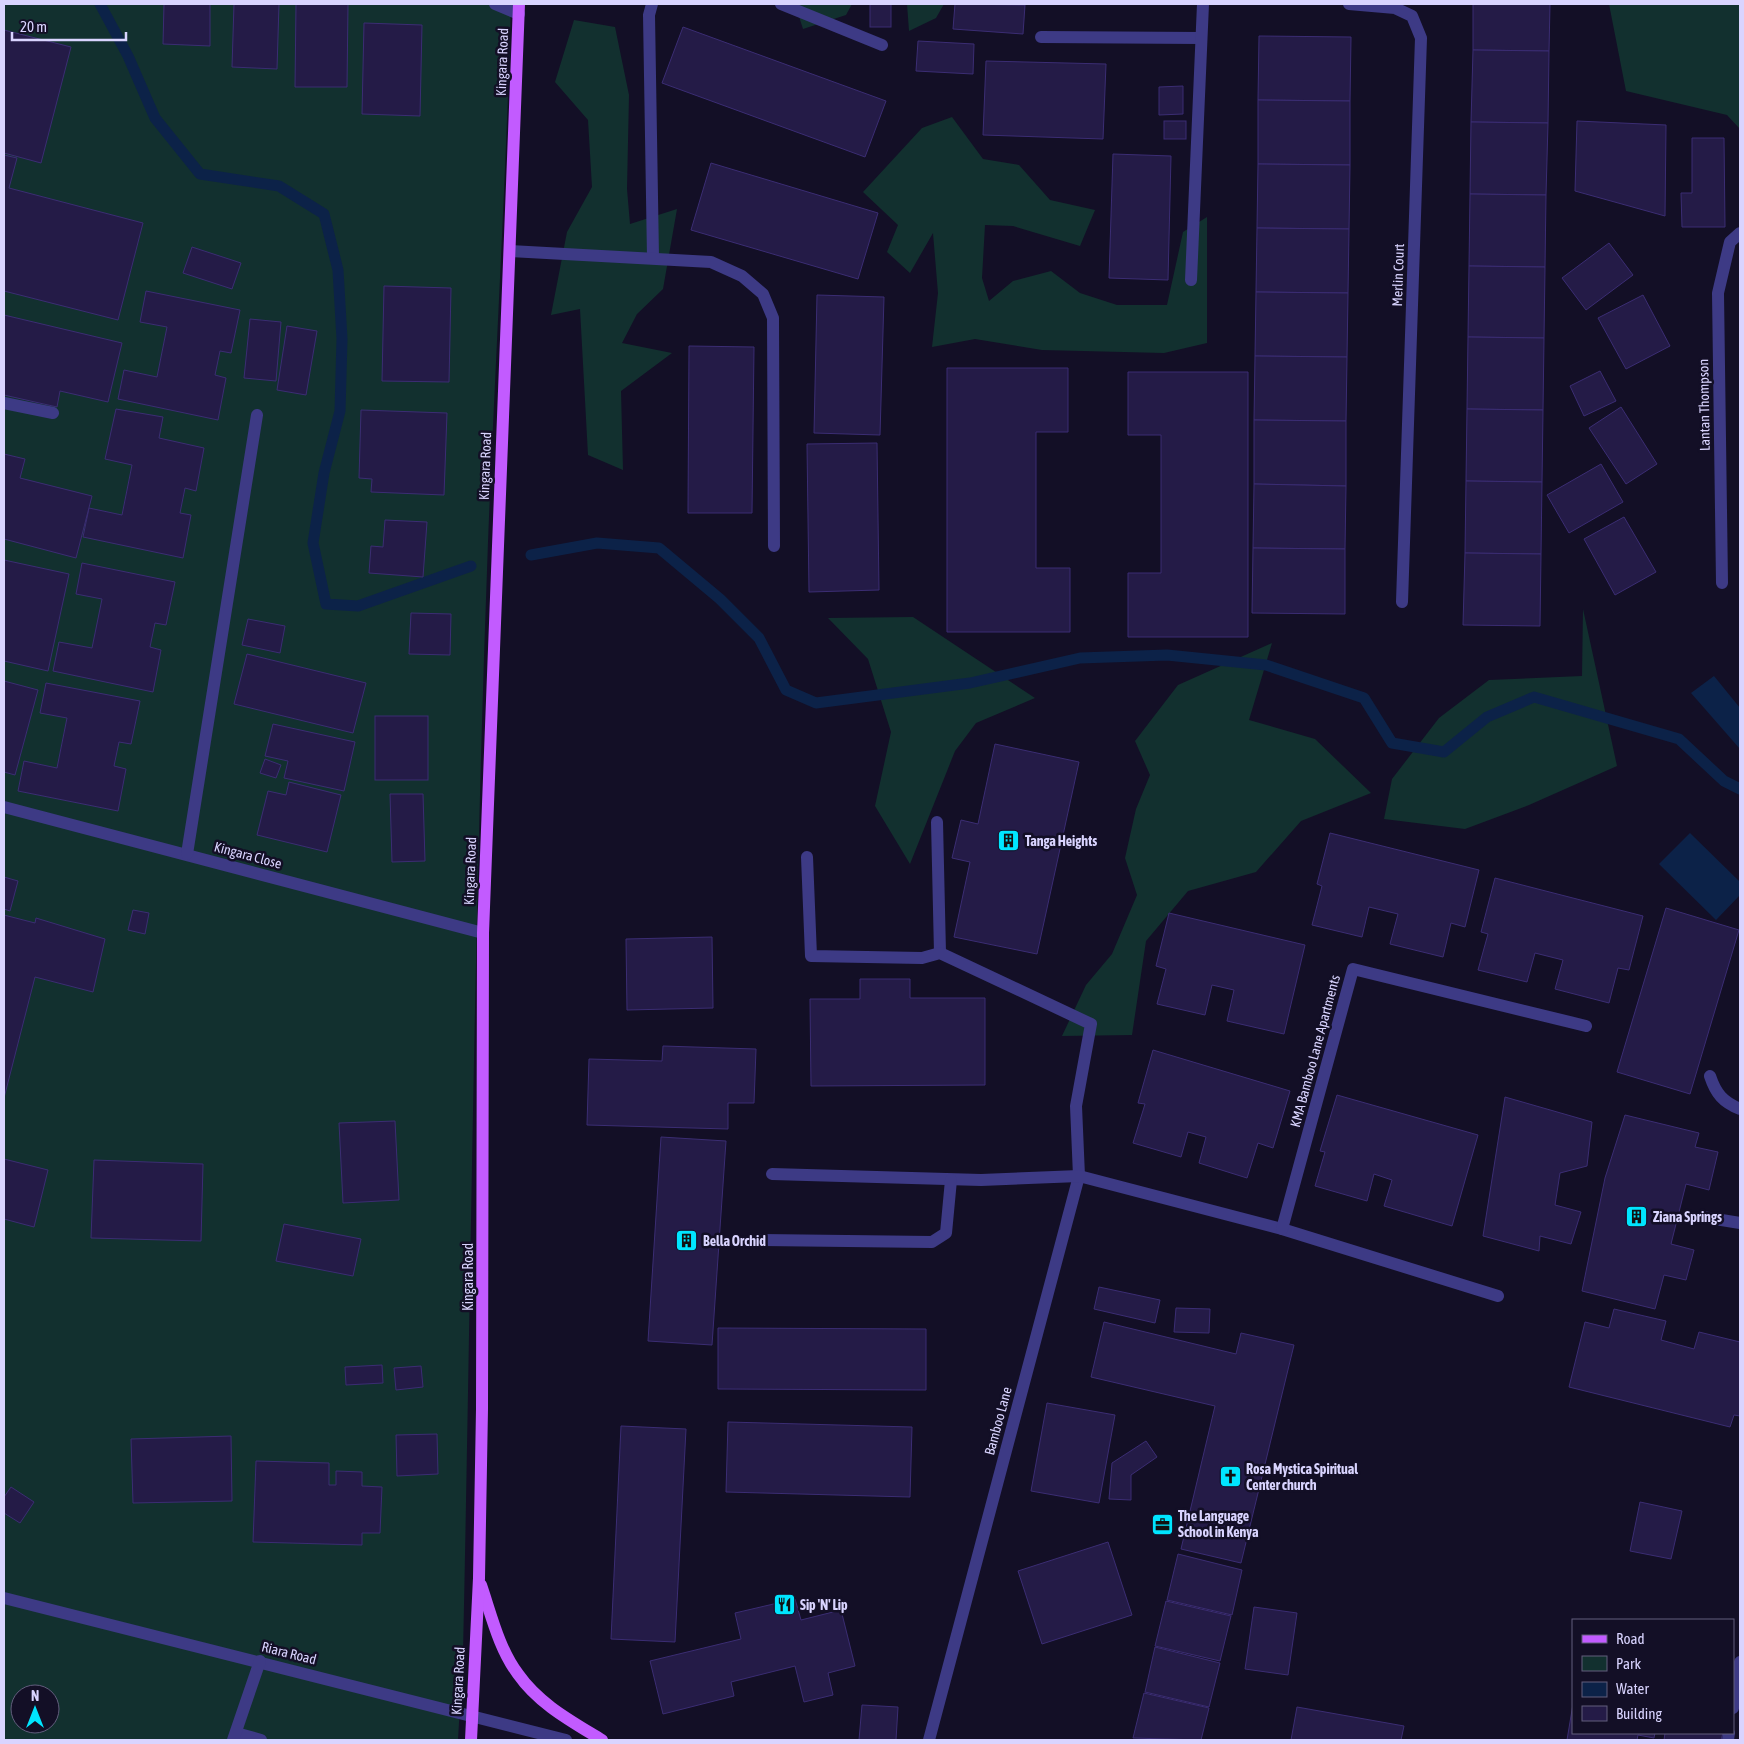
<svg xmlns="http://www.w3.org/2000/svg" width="1744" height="1744" viewBox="0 0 1744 1744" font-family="'Asap Condensed',sans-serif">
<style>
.green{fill:#12302f;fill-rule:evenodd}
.water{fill:#0c2248}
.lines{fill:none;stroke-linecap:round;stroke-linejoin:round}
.stream{stroke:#0c2248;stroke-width:11}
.building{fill:#241b47;stroke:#3b2d73}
.minor{stroke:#3d3a85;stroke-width:12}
.major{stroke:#c25bff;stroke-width:12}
.labels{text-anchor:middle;stroke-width:5;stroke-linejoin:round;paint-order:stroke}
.street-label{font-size:14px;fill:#d9d4ff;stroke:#130f26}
.poi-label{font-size:14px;font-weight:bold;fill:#d9d4ff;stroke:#130f26;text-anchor:start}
</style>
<rect width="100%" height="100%" fill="#130f26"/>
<!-- green -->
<g class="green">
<path d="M 4,4 L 511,4 C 506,183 495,363 488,542 C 474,912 471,1282 463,1653 L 458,1740 L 4,1740 ZM 20,1694 L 50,1694 L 50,1724 L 20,1724 Z"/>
<path d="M 795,4 L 852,4 L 846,15 L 803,29 Z"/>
<path d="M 907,4 L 944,4 L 936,18 L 909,31 Z"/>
<path d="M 1609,4 L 1740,4 L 1740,129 L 1727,115 L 1626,91 Z"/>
<path d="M 574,20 L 615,27 L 629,95 L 627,189 L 630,224 L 677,209 L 663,289 L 637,314 L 622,343 L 672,353 L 621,391 L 623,470 L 588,455 L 580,309 L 551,315 L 567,232 L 592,187 L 588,120 L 555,82 Z"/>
<path d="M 952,117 L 983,159 L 1019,165 L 1050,200 L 1095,210 L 1080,246 L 1013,226 L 985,225 L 982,278 L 989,301 L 1013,281 L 1051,271 L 1080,293 L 1117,305 L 1167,305 L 1183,232 L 1207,217 L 1207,343 L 1164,353 L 1042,350 L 975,339 L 932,347 L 938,293 L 933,233 L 910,273 L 887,252 L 898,225 L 863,192 L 922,128 Z"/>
<path d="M 1583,609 L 1617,766 L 1529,805 L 1465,829 L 1384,819 L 1392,779 L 1439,718 L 1489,680 L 1582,676 Z"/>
<path d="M 913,617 L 1035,698 L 976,723 L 955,751 L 910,864 L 875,806 L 891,732 L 868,659 L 828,618 Z"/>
<path d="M 1272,643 L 1249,720 L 1315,739 L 1371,793 L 1301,821 L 1256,872 L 1188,891 L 1146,941 L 1132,1035 L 1062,1036 L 1086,985 L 1112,954 L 1137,895 L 1125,858 L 1136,809 L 1150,775 L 1135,741 L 1178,685 Z"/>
</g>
<!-- water -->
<g class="water">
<path d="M 1714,676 L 1740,708 L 1740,749 L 1691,693 Z"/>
<path d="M 1690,833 L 1740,882 L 1740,895 L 1716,920 L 1659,864 Z"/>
</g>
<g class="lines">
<!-- stream -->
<g class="stream">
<path d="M 100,4 L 128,56 L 155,118 L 200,174 L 279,186 L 324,214 L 338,270 L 342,339 L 340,411 L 324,473 L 313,543 L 326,604 L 358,606 L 471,566"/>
<path d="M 531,555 L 597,543 L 659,548 L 720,599 L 759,638 L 786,690 L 816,703 L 970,683 L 1080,658 L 1167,655 L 1266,665 L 1364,698 L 1392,743 L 1444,752 L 1487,717 L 1534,697 L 1679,739 L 1724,781 L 1740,789"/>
</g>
</g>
<!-- building -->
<g class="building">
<path d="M 164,4 L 210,4 L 210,46 L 163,44 Z"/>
<path d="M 234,4 L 279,4 L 277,69 L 232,67 Z"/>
<path d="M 296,4 L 348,4 L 347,87 L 295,87 Z"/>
<rect x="870" y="4" width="21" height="23"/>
<path d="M 955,4 L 1025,5 L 1023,34 L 953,29 Z"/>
<path d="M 1473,4 L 1550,4 L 1549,51 L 1473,50 Z"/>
<path d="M 364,23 L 422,25 L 420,116 L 362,114 Z"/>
<path d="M 683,27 L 886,101 L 865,157 L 662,83 Z"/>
<path d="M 4,30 L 71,47 L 41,163 L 4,153 Z"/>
<path d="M 1259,36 L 1351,37 L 1350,101 L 1258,100 Z"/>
<path d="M 918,41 L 974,44 L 973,74 L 916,71 Z"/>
<path d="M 1473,50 L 1549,51 L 1548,123 L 1471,122 Z"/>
<path d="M 986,61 L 1106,64 L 1103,139 L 983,135 Z"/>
<path d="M 1183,86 L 1183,114 L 1159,115 L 1159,87 Z"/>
<path d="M 1258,100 L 1350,101 L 1350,165 L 1258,164 Z"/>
<rect x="1164" y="121" width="22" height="18"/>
<path d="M 1577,121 L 1666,125 L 1665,216 L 1575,191 Z"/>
<path d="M 1471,122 L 1548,123 L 1546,195 L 1470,194 Z"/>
<path d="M 1692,138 L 1724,138 L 1725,227 L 1682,227 L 1681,193 L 1692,193 Z"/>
<path d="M 1113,154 L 1171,156 L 1168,280 L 1109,278 Z"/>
<path d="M 4,155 L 17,158 L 9,188 L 143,223 L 118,320 L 4,291 Z"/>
<path d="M 711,163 L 878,213 L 858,279 L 691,230 Z"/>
<path d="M 1258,164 L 1350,165 L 1349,229 L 1257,228 Z"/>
<path d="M 1470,194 L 1546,195 L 1545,267 L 1469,266 Z"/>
<path d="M 1257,228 L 1349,229 L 1348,293 L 1256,292 Z"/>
<path d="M 1609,243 L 1633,275 L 1586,310 L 1562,278 Z"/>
<path d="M 192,247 L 241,263 L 232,289 L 183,273 Z"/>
<path d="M 1469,266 L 1545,267 L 1544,338 L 1468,337 Z"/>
<path d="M 384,286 L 451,288 L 449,382 L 382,381 Z"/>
<path d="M 146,291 L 240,310 L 231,353 L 220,351 L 215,375 L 226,378 L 218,420 L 118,399 L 124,370 L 157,377 L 167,327 L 140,322 Z"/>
<path d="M 1256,292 L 1348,293 L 1347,357 L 1255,356 Z"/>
<path d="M 817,295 L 884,297 L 880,435 L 814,433 Z"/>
<path d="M 1643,295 L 1670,346 L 1626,369 L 1598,318 Z"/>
<path d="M 4,315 L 122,343 L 108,402 L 60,391 L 57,407 L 4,395 Z"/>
<path d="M 250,319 L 281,322 L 276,381 L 244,378 Z"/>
<path d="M 287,326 L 317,331 L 306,395 L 277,390 Z"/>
<path d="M 1468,337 L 1544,338 L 1543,410 L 1467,409 Z"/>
<path d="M 689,346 L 754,347 L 752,513 L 688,513 Z"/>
<path d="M 1255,356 L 1347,357 L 1346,421 L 1254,420 Z"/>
<path d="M 947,368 L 1068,368 L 1068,432 L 1036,432 L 1036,568 L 1070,568 L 1070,632 L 947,632 Z"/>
<path d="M 1600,371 L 1616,401 L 1584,416 L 1570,386 Z"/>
<path d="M 1128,372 L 1248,372 L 1248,637 L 1128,637 L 1128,573 L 1161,573 L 1161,435 L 1128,435 Z"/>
<path d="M 1621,407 L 1657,464 L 1626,484 L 1589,428 Z"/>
<path d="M 116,409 L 163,417 L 159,438 L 204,448 L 196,491 L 185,488 L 180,513 L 191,515 L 183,558 L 83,537 L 89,508 L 122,515 L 132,465 L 105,459 Z"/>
<path d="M 1467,409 L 1543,410 L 1542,482 L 1466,481 Z"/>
<path d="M 361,410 L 447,413 L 444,495 L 371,492 L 372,479 L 359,478 Z"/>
<path d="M 1254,420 L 1346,421 L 1346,486 L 1254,484 Z"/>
<path d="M 877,443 L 879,590 L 809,592 L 807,444 Z"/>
<path d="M 4,454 L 25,459 L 20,478 L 92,496 L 76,558 L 4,539 Z"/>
<path d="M 1601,464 L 1623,502 L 1569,533 L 1547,495 Z"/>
<path d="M 1466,481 L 1542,482 L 1541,554 L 1465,553 Z"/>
<path d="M 1254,484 L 1346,486 L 1345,549 L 1253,548 Z"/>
<path d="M 1624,517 L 1656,572 L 1615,595 L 1584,539 Z"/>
<path d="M 385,520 L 427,522 L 423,577 L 369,573 L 371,546 L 383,547 Z"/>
<path d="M 1253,548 L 1345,549 L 1345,614 L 1252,613 Z"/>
<path d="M 1465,553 L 1541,554 L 1540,626 L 1463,625 Z"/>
<path d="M 4,560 L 69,574 L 48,671 L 4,661 Z"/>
<path d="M 82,563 L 175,582 L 166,625 L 155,623 L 150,647 L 161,650 L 153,692 L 53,671 L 59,642 L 92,648 L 102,599 L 76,594 Z"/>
<path d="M 411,613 L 451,614 L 450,655 L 409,654 Z"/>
<path d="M 248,619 L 285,626 L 280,653 L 242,645 Z"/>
<path d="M 247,654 L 366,683 L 353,733 L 234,704 Z"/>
<path d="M 4,681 L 38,690 L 15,775 L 4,772 Z"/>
<path d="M 46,683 L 140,701 L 131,744 L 119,742 L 114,766 L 126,769 L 118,811 L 18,791 L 24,761 L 57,768 L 67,718 L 40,713 Z"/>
<rect x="375" y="716" width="53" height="64"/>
<path d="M 273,724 L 355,742 L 344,791 L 284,778 L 288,761 L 265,756 Z"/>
<path d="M 995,744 L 1079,762 L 1037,954 L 954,937 L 970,862 L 952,858 L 961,820 L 978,824 Z"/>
<path d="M 265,759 L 281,765 L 276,778 L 260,773 Z"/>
<path d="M 289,782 L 341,795 L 327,852 L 257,835 L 268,791 L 286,795 Z"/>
<path d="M 390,794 L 423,794 L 425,861 L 392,862 Z"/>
<path d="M 1330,833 L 1479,870 L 1465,927 L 1451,923 L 1443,957 L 1390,944 L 1398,914 L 1369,907 L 1362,937 L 1312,925 L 1322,886 L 1317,884 Z"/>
<path d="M 4,877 L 18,881 L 10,911 L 4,909 Z"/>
<path d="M 1495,878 L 1643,916 L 1629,970 L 1618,968 L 1609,1003 L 1555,989 L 1563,960 L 1535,953 L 1527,982 L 1478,970 L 1488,934 L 1481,932 Z"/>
<path d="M 1666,908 L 1739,930 L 1690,1094 L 1617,1072 Z"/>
<path d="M 133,910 L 149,913 L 145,934 L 128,930 Z"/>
<path d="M 1169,913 L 1305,945 L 1284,1034 L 1227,1021 L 1234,990 L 1212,985 L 1205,1015 L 1157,1004 L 1166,969 L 1156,966 Z"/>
<path d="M 4,915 L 35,923 L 36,918 L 105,939 L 93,992 L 35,977 L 4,1098 Z"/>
<path d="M 712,937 L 713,1008 L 627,1010 L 626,939 Z"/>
<path d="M 860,979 L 910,979 L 910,998 L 985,998 L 985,1085 L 811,1086 L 810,999 L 860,999 Z"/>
<path d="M 663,1046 L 756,1049 L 754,1103 L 728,1103 L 728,1129 L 587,1125 L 589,1059 L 662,1061 Z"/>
<path d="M 1153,1050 L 1290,1091 L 1273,1148 L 1258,1143 L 1247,1178 L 1199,1163 L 1206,1137 L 1188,1132 L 1181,1157 L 1133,1143 L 1145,1104 L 1138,1103 Z"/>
<path d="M 1337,1095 L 1478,1135 L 1452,1226 L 1384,1206 L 1392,1180 L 1374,1174 L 1367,1201 L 1315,1186 L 1325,1152 L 1320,1151 Z"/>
<path d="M 1505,1097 L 1592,1122 L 1587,1166 L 1560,1173 L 1555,1205 L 1581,1212 L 1571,1244 L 1540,1236 L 1539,1251 L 1483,1236 Z"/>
<path d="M 1625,1115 L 1699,1133 L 1695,1147 L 1718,1152 L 1709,1190 L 1686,1184 L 1671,1244 L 1694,1250 L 1686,1280 L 1664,1275 L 1655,1309 L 1582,1291 L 1605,1178 Z"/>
<path d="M 395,1121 L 399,1200 L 343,1203 L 339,1123 Z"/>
<path d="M 661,1137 L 726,1141 L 712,1345 L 648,1341 Z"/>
<path d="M 4,1159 L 48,1170 L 34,1227 L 4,1219 Z"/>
<path d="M 94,1160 L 203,1164 L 201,1241 L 91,1238 Z"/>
<path d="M 284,1224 L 361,1239 L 353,1276 L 276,1261 Z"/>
<path d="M 1099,1287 L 1160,1300 L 1155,1323 L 1094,1309 Z"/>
<path d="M 1176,1308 L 1210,1309 L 1209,1333 L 1174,1332 Z"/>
<path d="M 1614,1309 L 1666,1321 L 1661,1340 L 1694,1349 L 1699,1332 L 1740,1342 L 1740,1416 L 1734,1415 L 1730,1427 L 1569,1387 L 1585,1322 L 1609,1328 Z"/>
<path d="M 1104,1322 L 1236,1354 L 1241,1333 L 1294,1345 L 1241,1563 L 1181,1549 L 1215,1406 L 1091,1377 Z"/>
<path d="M 718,1328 L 926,1329 L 926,1390 L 718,1389 Z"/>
<path d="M 382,1365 L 383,1383 L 346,1385 L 345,1367 Z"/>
<path d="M 421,1366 L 423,1387 L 396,1390 L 394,1368 Z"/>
<path d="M 1047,1403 L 1115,1415 L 1099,1503 L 1031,1491 Z"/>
<path d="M 728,1422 L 912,1427 L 910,1497 L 726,1492 Z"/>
<path d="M 621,1426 L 686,1429 L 675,1642 L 611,1639 Z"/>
<path d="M 437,1434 L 438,1474 L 397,1476 L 396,1435 Z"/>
<path d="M 231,1436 L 232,1501 L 133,1503 L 131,1439 Z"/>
<path d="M 1146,1441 L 1157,1457 L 1131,1475 L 1131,1500 L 1109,1499 L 1112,1463 Z"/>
<path d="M 256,1461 L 329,1463 L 329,1485 L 336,1485 L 336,1471 L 362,1472 L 362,1486 L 382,1487 L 380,1533 L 362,1533 L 362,1545 L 253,1542 Z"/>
<path d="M 11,1487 L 34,1502 L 20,1523 L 4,1513 L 4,1497 Z"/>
<path d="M 1640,1502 L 1682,1511 L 1671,1559 L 1630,1551 Z"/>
<path d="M 1108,1542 L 1132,1615 L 1042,1644 L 1018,1571 Z"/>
<path d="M 1178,1554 L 1242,1570 L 1232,1615 L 1167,1600 Z"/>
<path d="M 795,1599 L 801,1620 L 841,1610 L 855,1666 L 828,1673 L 833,1695 L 804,1702 L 795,1666 L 731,1682 L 734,1696 L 663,1714 L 650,1661 L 741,1639 L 735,1613 Z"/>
<path d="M 1166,1601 L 1231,1616 L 1220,1661 L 1155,1646 Z"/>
<path d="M 1254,1607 L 1297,1613 L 1288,1675 L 1245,1669 Z"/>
<path d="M 1155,1647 L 1220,1663 L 1209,1707 L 1145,1692 Z"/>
<path d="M 1144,1693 L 1209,1708 L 1201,1740 L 1133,1738 Z"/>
<path d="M 1573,1704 L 1573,1733 L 1655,1733 L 1654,1738 L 1638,1735 L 1637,1740 L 1567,1740 Z"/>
<path d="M 862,1705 L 898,1707 L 896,1740 L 859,1740 Z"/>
<path d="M 1297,1707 L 1404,1726 L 1401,1740 L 1291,1740 Z"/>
<path d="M 1665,1733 L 1723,1733 L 1721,1740 L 1664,1740 Z"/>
</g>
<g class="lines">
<!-- minor -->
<g class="minor">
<path d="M 495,4 L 519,14"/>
<path d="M 652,4 L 649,15 L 653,257"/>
<path d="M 781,4 L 882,45"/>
<path d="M 1349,4 L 1395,8 L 1412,16 L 1421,38 L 1402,602"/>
<path d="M 1041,37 L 1201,38"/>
<path d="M 510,251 L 711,262 L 742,276 L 763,294 L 773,318 L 774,546"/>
<path d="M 1191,280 L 1203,4"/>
<path d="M 4,403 L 53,413"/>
<path d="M 1722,583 L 1718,293 L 1730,242 L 1740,233"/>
<path d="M 4,807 L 483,933"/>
<path d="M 937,822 L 940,953"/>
<path d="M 187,854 L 257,415"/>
<path d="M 807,857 L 811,956 L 922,958 L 940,953 L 1091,1024 L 1076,1106 L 1079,1176 L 929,1740"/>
<path d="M 1710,1076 C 1716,1094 1723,1102 1740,1109"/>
<path d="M 772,1174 L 981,1180 L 1079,1176 L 1282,1229 L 1498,1296"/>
<path d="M 1703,1217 L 1740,1223"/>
<path d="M 1282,1229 L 1353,969 L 1586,1026"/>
<path d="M 761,1240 L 932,1242 L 946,1233 L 951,1180"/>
<path d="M 4,1598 L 566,1740"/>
<path d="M 1733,1708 L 1740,1662"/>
<path d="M 236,1733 L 261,1740"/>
<path d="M 233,1740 L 260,1661"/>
<path d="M 1728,1740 L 1729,1733"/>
</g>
<!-- major -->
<g class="major">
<path d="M 481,1585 C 491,1614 499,1649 518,1674 C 539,1704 571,1721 602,1740"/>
<path d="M 471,1740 L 479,1578 L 482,1409 L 483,933 L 519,4"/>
</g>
</g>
<!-- icons -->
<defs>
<symbol id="building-square" viewBox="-11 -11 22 22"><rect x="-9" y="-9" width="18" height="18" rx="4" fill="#00e5ff" stroke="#130f26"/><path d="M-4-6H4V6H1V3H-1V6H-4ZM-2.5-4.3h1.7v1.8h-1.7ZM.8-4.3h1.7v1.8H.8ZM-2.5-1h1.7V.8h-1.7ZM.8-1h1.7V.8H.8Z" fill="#111"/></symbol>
<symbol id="church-square" viewBox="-11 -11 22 22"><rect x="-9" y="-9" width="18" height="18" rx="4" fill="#00e5ff" stroke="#130f26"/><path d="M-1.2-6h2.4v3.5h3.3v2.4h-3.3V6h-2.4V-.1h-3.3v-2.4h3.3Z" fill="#111"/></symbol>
<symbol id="office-square" viewBox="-11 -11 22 22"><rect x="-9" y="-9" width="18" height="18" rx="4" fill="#00e5ff" stroke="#130f26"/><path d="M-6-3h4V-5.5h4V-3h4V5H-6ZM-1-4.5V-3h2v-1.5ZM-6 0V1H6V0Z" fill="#111"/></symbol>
<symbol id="restaurant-square" viewBox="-11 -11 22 22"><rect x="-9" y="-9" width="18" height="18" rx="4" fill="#00e5ff" stroke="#130f26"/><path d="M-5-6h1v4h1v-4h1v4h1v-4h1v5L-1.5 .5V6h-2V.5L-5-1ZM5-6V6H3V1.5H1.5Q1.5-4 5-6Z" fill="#111"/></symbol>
</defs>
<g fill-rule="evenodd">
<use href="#building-square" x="996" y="828" width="25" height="25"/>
<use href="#building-square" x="1624" y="1204" width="25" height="25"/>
<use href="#building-square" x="674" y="1228" width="25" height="25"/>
<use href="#church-square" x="1218" y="1464" width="25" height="25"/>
<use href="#office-square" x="1150" y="1512" width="25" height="25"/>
<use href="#restaurant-square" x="772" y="1592" width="25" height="25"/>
</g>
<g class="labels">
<!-- street labels -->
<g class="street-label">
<text transform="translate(502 62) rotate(-88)" y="5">Kingara Road</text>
<text transform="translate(1398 275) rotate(-88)" y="5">Merlin Court</text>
<text transform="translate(1704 405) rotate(-91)" y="5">Lantan Thompson</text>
<text transform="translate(485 466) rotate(-88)" y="5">Kingara Road</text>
<text transform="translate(248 855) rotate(15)" y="5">Kingara Close</text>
<text transform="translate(470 871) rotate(-88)" y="5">Kingara Road</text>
<text transform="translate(1315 1051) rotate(-75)" y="5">KMA Bamboo Lane Apartments</text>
<text transform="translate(468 1277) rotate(-90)" y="5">Kingara Road</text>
<text transform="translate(998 1421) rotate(-75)" y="5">Bamboo Lane</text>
<text transform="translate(289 1653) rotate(14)" y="5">Riara Road</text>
<text transform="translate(458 1681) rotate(-87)" y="5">Kingara Road</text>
</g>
<!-- poi labels -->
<g class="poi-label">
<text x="1025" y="846">Tanga Heights</text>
<text x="1653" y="1222">Ziana Springs</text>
<text x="703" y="1246">Bella Orchid</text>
<text x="1246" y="1474">Rosa Mystica Spiritual<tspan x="1246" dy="16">Center church</tspan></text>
<text x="1178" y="1521">The Language<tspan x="1178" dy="16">School in Kenya</tspan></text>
<text x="800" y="1610">Sip 'N' Lip</text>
</g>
</g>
<!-- border -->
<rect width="1744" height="1744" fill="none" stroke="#d9d4ff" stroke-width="10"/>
<!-- legend -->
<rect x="1572" y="1619" width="162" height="115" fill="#130f26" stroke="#625e7d"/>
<rect x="1582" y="1635" width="25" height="8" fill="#c25bff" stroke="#625e7d"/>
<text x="1616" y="1644" font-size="15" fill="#d9d4ff">Road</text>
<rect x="1582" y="1656" width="25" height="15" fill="#12302f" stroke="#625e7d"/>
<text x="1616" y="1669" font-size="15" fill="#d9d4ff">Park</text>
<rect x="1582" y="1682" width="25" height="15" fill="#0c2248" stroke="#625e7d"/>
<text x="1616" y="1694" font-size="15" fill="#d9d4ff">Water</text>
<rect x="1582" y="1706" width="25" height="15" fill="#241b47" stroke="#625e7d"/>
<text x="1616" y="1719" font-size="15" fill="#d9d4ff">Building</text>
<!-- north arrow -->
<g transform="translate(35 1709)"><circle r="24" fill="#130f26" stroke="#625e7d"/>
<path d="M0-4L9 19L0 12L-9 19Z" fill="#00e5ff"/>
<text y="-8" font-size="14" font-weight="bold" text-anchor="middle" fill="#d9d4ff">N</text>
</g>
<!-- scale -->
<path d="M12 32v8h114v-8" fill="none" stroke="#d9d4ff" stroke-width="2.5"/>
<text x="20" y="32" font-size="15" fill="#d9d4ff" stroke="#130f26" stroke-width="4" paint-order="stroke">20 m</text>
</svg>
